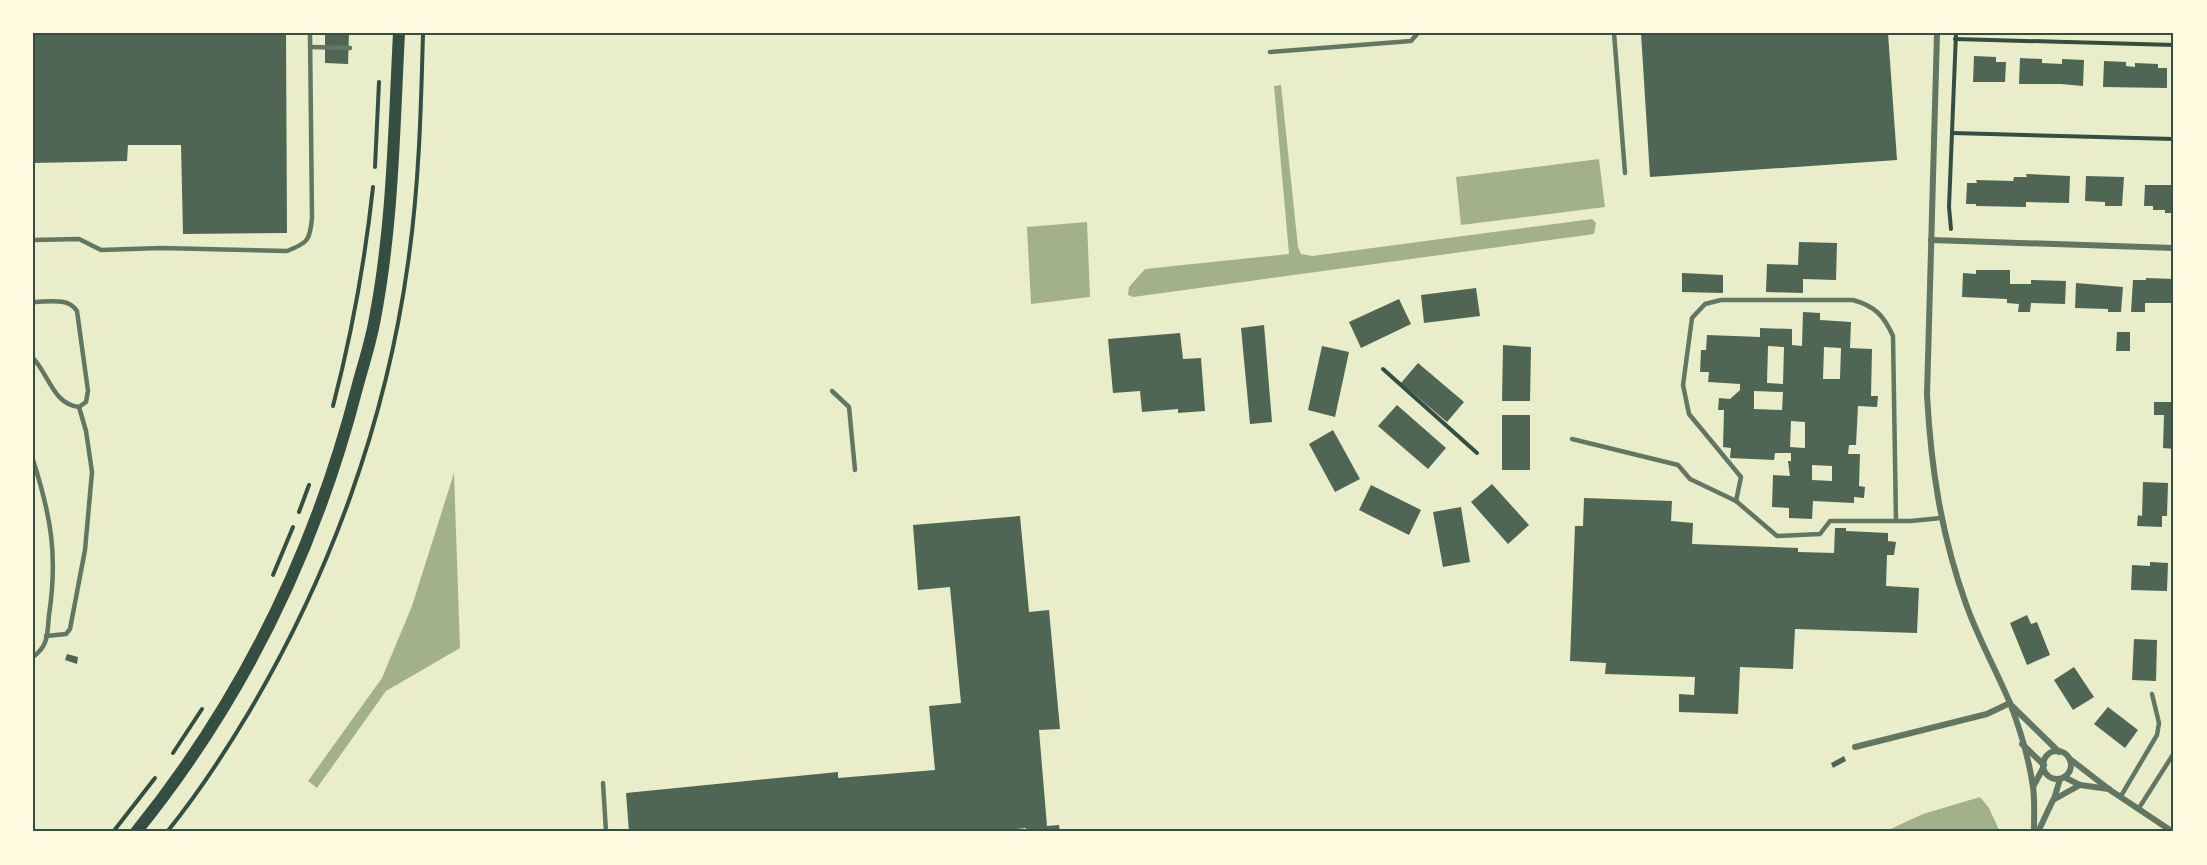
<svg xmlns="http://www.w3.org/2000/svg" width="2207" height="865" viewBox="0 0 2207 865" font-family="'DejaVu Sans',sans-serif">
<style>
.water{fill:#a3b18a}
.building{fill:#4f6655;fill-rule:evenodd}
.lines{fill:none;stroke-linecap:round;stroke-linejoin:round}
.path{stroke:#344e41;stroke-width:4}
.service{stroke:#617663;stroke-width:4.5}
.minor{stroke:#617663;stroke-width:6}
.secondary{stroke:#344e41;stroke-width:12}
.neatline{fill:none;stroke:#344e41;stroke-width:2}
</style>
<rect width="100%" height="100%" fill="#e9edc9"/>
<!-- water -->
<g class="water">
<path d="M 1281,85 L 1298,247 L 1301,254 L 1312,256 L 1592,219 L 1596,223 L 1594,234 L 1133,297 L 1128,295 L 1129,287 L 1145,269 L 1289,254 L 1274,86 Z"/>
<path d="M 1599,159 L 1605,207 L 1461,225 L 1456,177 Z"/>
<path d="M 1087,222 L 1090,297 L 1031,304 L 1027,227 Z"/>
<path d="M 454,473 L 460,648 L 386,691 L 317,788 L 308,781 L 382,678 L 412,606 Z"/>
<path d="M 1980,797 L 1989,808 L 2000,832 L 1884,832 L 1923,814 Z"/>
</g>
<!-- building -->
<g class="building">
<path d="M 33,33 L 286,33 L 287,233 L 183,234 L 181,145 L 128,145 L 127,161 L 33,163 Z"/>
<path d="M 325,33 L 349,33 L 348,64 L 325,63 Z"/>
<path d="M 1641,33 L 1888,33 L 1897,160 L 1650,177 Z"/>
<path d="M 1974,56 L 1996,57 L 1996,62 L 2006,62 L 2005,82 L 1973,82 Z"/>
<path d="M 2020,58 L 2042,59 L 2042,63 L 2062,64 L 2062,59 L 2084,60 L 2083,86 L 2061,84 L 2019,84 Z"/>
<path d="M 2104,61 L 2126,62 L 2126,66 L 2135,67 L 2135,63 L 2158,64 L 2158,68 L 2167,68 L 2167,88 L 2103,87 Z"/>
<path d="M 2026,174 L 2070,176 L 2069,203 L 2026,202 L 2026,207 L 1976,206 L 1976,204 L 1966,204 L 1967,183 L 1977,183 L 1976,180 L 2013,181 L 2014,177 L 2027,177 Z"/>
<path d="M 2086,176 L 2124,177 L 2122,206 L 2105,206 L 2105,202 L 2085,201 Z"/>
<path d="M 2145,185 L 2174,185 L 2174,213 L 2165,213 L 2165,210 L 2153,210 L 2153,206 L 2144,206 Z"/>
<path d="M 1799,242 L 1837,243 L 1836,280 L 1803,279 L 1803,293 L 1766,292 L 1767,264 L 1798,265 Z"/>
<path d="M 1976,270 L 2010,270 L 2010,284 L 2031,284 L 2031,280 L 2066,281 L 2065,304 L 2031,303 L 2030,312 L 2018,312 L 2019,304 L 2007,303 L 2007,299 L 1962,297 L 1963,273 L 1976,274 Z"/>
<path d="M 1682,273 L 1723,275 L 1723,293 L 1682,292 Z"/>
<path d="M 2146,278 L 2174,279 L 2174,303 L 2145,303 L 2145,312 L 2131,312 L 2133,280 L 2146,280 Z"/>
<path d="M 2076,283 L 2123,287 L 2121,312 L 2108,312 L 2108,309 L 2075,308 Z"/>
<path d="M 1476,288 L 1480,316 L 1424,323 L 1421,295 Z"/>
<path d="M 1399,299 L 1411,324 L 1361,348 L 1349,322 Z"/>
<path d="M 1803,312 L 1820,313 L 1820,320 L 1851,322 L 1850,348 L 1872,349 L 1871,396 L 1878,396 L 1877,407 L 1858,406 L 1856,445 L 1849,445 L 1848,454 L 1860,454 L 1859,486 L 1865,487 L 1864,498 L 1854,497 L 1854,503 L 1813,501 L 1812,519 L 1789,518 L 1789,508 L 1772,507 L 1773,475 L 1790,476 L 1788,461 L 1791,461 L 1791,453 L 1775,453 L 1774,460 L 1730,458 L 1731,448 L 1723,447 L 1724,410 L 1718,410 L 1719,398 L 1730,399 L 1740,390 L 1740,384 L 1708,382 L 1709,372 L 1700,372 L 1701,350 L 1706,350 L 1707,335 L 1760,337 L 1760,328 L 1792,329 L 1792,345 L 1802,346 ZM 1768,346 L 1784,347 L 1783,384 L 1767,383 ZM 1824,347 L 1841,348 L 1840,379 L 1823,379 ZM 1754,391 L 1783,392 L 1782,410 L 1754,409 ZM 1791,421 L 1805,422 L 1805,448 L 1790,447 ZM 1812,465 L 1832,466 L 1832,481 L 1812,480 Z"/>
<path d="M 1264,325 L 1272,422 L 1250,424 L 1241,328 Z"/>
<path d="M 2117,332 L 2130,332 L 2130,351 L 2116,351 Z"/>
<path d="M 1180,333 L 1183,359 L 1201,358 L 1205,411 L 1178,413 L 1178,409 L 1142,412 L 1140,391 L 1113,393 L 1108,339 Z"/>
<path d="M 1503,345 L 1531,347 L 1530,401 L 1502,401 Z"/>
<path d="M 1322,346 L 1349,352 L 1335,417 L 1308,410 Z"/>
<path d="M 1418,363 L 1464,402 L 1447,422 L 1401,383 Z"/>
<path d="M 2154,402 L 2174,402 L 2174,449 L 2163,448 L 2164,415 L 2154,415 Z"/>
<path d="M 1397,405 L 1446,448 L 1428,469 L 1378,426 Z"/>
<rect x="1502" y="415" width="28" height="55"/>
<path d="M 1333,430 L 1360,479 L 1335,492 L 1309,444 Z"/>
<path d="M 2143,482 L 2168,483 L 2167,516 L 2162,516 L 2162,527 L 2137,526 L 2138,515 L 2142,516 Z"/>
<path d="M 1492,484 L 1529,525 L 1508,544 L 1471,502 Z"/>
<path d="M 1371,485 L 1421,510 L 1409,535 L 1359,510 Z"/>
<path d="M 1584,498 L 1672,501 L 1671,521 L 1693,523 L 1692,544 L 1798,548 L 1798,552 L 1834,553 L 1835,528 L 1846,528 L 1846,531 L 1888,533 L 1888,541 L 1896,542 L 1894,555 L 1887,555 L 1886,586 L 1919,588 L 1917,633 L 1795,629 L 1793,669 L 1740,667 L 1738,714 L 1679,712 L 1679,694 L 1694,695 L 1695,677 L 1605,674 L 1606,663 L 1570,661 L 1575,526 L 1583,526 Z"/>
<path d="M 1461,507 L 1470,562 L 1443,567 L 1433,512 Z"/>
<path d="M 1020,516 L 1029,612 L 1049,610 L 1060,729 L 1039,730 L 1047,826 L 1059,825 L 1060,832 L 1026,832 L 1026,828 L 983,832 L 629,832 L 626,793 L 838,772 L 838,778 L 935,770 L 929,706 L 961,703 L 950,587 L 918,590 L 913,525 Z"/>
<path d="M 2150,562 L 2168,563 L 2167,591 L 2131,590 L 2132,565 L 2150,566 Z"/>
<path d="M 2027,615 L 2031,624 L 2037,622 L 2050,655 L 2027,665 L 2010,623 Z"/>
<path d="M 2134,639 L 2157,640 L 2156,681 L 2132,680 Z"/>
<path d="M 67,654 L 78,657 L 77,664 L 65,660 Z"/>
<path d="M 2074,667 L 2094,697 L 2073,710 L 2054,680 Z"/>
<path d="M 2108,707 L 2138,730 L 2125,748 L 2094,724 Z"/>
<path d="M 1844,756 L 1846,761 L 1833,768 L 1831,763 Z"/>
</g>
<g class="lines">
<!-- path -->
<g class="path">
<path d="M 1955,39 L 2174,45"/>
<path d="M 1953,133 L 2174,139"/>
<path d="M 375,167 L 379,82"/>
<path d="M 1951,229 L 1949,207 L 1956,33"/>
<path d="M 1383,369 L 1477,453"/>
<path d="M 333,406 C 352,333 365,261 373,187"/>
<path d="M 299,512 L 309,485"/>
<path d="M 273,575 L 293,527"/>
<path d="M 173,753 L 202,709"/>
<path d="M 113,832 L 155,778"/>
<path d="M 167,832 C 197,795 224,754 249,712 C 330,575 386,422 408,263 C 419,187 421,110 423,33"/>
</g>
<!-- service -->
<g class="service">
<path d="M 1614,33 L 1625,173"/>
<path d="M 311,47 L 350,48"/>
<path d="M 1270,52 L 1411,41 L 1418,33"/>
<path d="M 33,240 L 79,239 L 101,250 L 161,248 L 287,251 C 308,243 310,240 312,218 L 310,33"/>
<path d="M 33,302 C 48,302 68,297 77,311 L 88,391 L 86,402 L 79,407 C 53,404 49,375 33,358"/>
<path d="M 832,391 L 849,407 L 855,470"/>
<path d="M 1572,439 L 1678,465 L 1690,479 L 1736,501 L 1777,536 L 1820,534 L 1830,521 L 1911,521 L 1941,518"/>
<path d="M 33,460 C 51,516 58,556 49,615 C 47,634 49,645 33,657"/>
<path d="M 1736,501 L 1741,477 L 1689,414 L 1683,385 L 1692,318 L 1705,304 L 1721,300 L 1853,300 C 1875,306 1884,316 1893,336 L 1896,521"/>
<path d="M 46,636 L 66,634 L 70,629 L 85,550 L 92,472 L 86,431 L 79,407"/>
<path d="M 603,783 L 606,832"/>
<path d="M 2121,796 L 2157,735 L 2159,723 L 2152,694"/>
<path d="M 2139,808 L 2174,753"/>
</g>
<!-- minor -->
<g class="minor">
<path d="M 1937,33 L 1927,395 C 1931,468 1941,534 1966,604 C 1978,638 1996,670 2010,703 C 2020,729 2029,759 2033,787 C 2035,801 2034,817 2034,832"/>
<path d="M 1931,240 L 2174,248"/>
<path d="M 2010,704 L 2059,752"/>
<path d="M 2022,744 L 2044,765"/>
<path d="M 1855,747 L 1987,714 L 2010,703"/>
<circle cx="2057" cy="765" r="14"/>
<path d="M 2070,759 L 2110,790 L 2173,832"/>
<path d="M 2064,777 L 2080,785 L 2109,789"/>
<path d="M 2033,787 L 2043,768"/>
<path d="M 2054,799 L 2060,779"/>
<path d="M 2038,832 L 2053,800 L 2080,785"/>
</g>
<!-- secondary -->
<path class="secondary" d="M 136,832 C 242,701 315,551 357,388 C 363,365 371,342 375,318 C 393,224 394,128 399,33"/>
</g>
<!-- border -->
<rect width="2207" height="865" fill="none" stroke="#fefae0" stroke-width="69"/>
<rect x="34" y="34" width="2138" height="796" class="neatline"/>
</svg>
